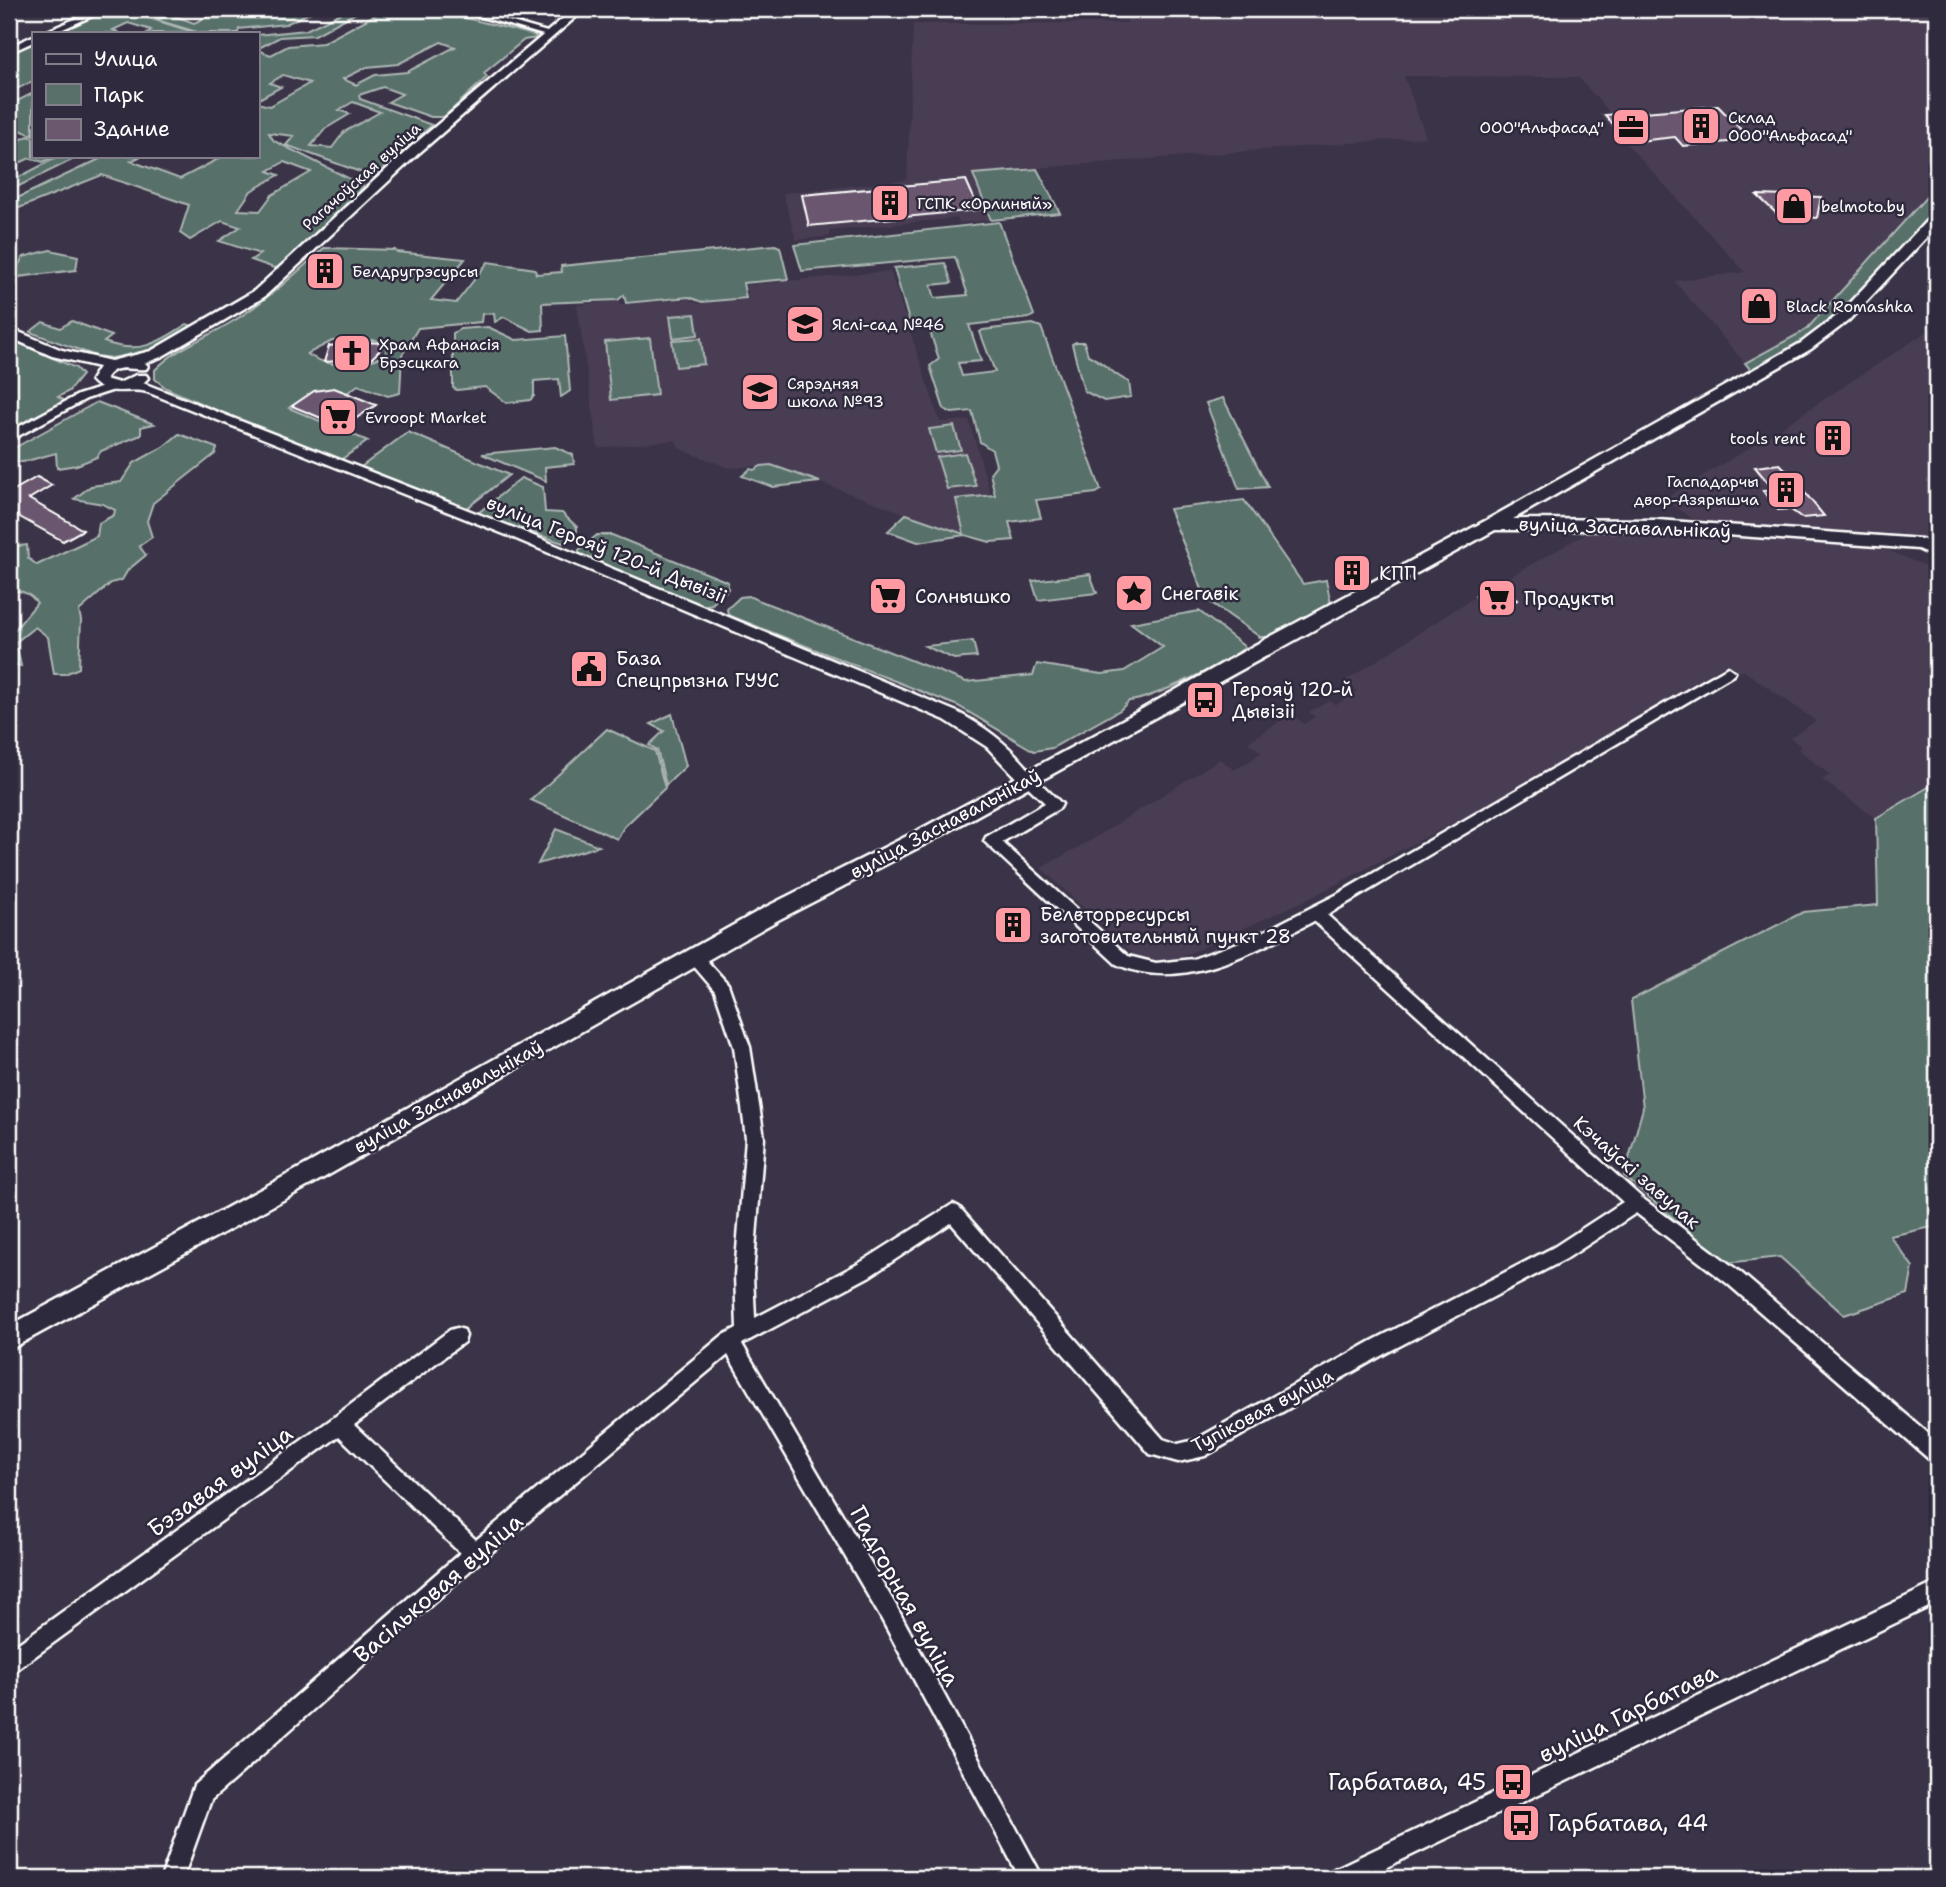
<svg xmlns="http://www.w3.org/2000/svg" width="1946" height="1887" viewBox="0 0 1946 1887" font-family="'Shantell Sans',sans-serif">
<style>
.built{fill:#493e53}
.green{fill:#596f6a;stroke:#acb7b4;stroke-width:2;fill-rule:evenodd}
.building{fill:#6b576e;stroke:#fff;stroke-width:2}
.lines{fill:none;stroke-linecap:round;stroke-linejoin:round}
.minor-casing{stroke:#fff;stroke-width:5}
.tertiary-casing{stroke:#fff;stroke-width:5}
.secondary-casing{stroke:#fff;stroke-width:5}
.minor{fill:#2f2a3d;fill-rule:evenodd}
.tertiary{fill:#2f2a3d;fill-rule:evenodd}
.secondary{fill:#2f2a3d;fill-rule:evenodd}
.labels{text-anchor:middle;stroke-width:5;stroke-linejoin:round;paint-order:stroke}
.far-poi-label{font-size:16px;fill:#fff;stroke:#2f2a3d;text-anchor:start}
.far-street-label{font-size:16px;fill:#fff;stroke:#2f2a3d}
.street-label{font-size:19px;fill:#fff;stroke:#2f2a3d}
.poi-label{font-size:19px;fill:#fff;stroke:#2f2a3d;text-anchor:start}
.near-street-label{font-size:23px;fill:#fff;stroke:#2f2a3d}
.near-poi-label{font-size:23px;fill:#fff;stroke:#2f2a3d;text-anchor:end}
</style>
<rect width="100%" height="100%" fill="#3b3347"/>
<filter id="ink" filterUnits="userSpaceOnUse"><feTurbulence type="fractalNoise" baseFrequency=".0143" numOctaves="2"/><feDisplacementMap in="SourceGraphic" scale="14" xChannelSelector="R" yChannelSelector="G"/><feConvolveMatrix kernelMatrix="1 2 1 2 8 2 1 2 1" color-interpolation-filters="sRGB"/></filter>
<g filter="url(#ink)">
<!-- built -->
<g class="built">
<path d="M 1127,9 L 1937,9 L 1937,185 L 1806,330 L 1745,363 L 1674,281 L 1745,272 L 1599,114 L 1610,113 L 1578,77 L 1404,76 L 1426,137 L 972,173 L 990,220 L 959,223 L 957,218 L 829,231 L 830,236 L 796,240 L 783,193 L 907,180 L 913,24 L 1127,23 Z"/>
<path d="M 890,271 L 940,422 L 969,420 L 1001,530 L 965,535 L 771,465 L 729,468 L 680,449 L 675,440 L 598,448 L 577,305 L 619,301 L 620,305 L 688,299 L 699,304 L 748,299 L 747,285 Z"/>
<path d="M 1937,325 L 1937,537 L 1695,521 L 1664,499 L 1761,441 Z"/>
<path d="M 1623,531 L 1885,549 L 1937,571 L 1937,779 L 1876,818 L 1822,780 L 1830,775 L 1798,749 L 1801,746 L 1790,738 L 1816,721 L 1743,670 L 1740,672 L 1727,663 L 1534,780 L 1314,896 L 1173,961 L 1137,958 L 1041,868 L 1093,839 L 1220,759 L 1234,770 L 1249,762 L 1261,752 L 1248,742 L 1291,714 L 1304,724 L 1315,717 L 1309,712 L 1329,701 L 1336,705 L 1357,691 L 1345,681 L 1476,596 L 1587,533 Z"/>
</g>
<!-- green -->
<g class="green">
<path d="M 104,9 L 158,9 L 163,12 L 149,18 L 196,33 L 147,33 L 151,30 L 128,23 L 113,30 L 120,33 L 47,33 Z"/>
<path d="M 251,9 L 313,11 L 286,24 L 239,29 L 238,33 L 200,33 L 157,20 L 170,14 L 194,23 L 213,14 Z"/>
<path d="M 349,9 L 363,9 L 315,35 L 280,37 L 257,49 L 257,35 L 306,30 Z"/>
<path d="M 386,9 L 430,9 L 534,35 L 537,38 L 524,40 L 484,73 L 487,77 L 444,117 L 431,117 L 388,102 L 402,94 L 383,87 L 359,95 L 360,99 L 432,125 L 374,177 L 286,145 L 294,136 L 269,133 L 274,141 L 364,186 L 283,267 L 274,268 L 251,260 L 260,254 L 219,241 L 240,227 L 222,221 L 190,240 L 180,233 L 189,205 L 102,175 L 9,212 L 9,202 L 106,156 L 141,156 L 131,161 L 180,179 L 224,156 L 257,156 L 257,103 L 270,106 L 310,83 L 283,75 L 270,83 L 281,87 L 257,100 L 257,50 L 271,55 L 288,46 L 323,43 ZM 441,42 L 455,47 L 407,72 L 375,75 L 356,85 L 343,79 L 367,67 L 398,64 ZM 353,102 L 380,112 L 344,132 L 332,148 L 311,146 L 325,129 L 350,114 L 339,110 ZM 284,162 L 311,172 L 272,195 L 260,211 L 238,210 L 251,191 L 279,175 L 268,171 Z"/>
<path d="M 33,39 L 33,81 L 9,93 L 9,50 Z"/>
<path d="M 33,93 L 33,135 L 9,126 L 9,105 Z"/>
<path d="M 28,136 L 33,138 L 33,156 L 56,156 L 43,162 L 30,158 L 9,168 L 9,141 L 14,143 Z"/>
<path d="M 60,156 L 80,156 L 9,191 L 9,182 Z"/>
<path d="M 1037,169 L 1060,213 L 991,220 L 973,174 Z"/>
<path d="M 1937,185 L 1937,218 L 1843,318 L 1754,374 L 1745,363 L 1806,330 Z"/>
<path d="M 999,222 L 1034,315 L 1029,318 L 969,325 L 981,361 L 958,363 L 962,376 L 995,372 L 980,332 L 983,330 L 1033,324 L 1041,327 L 1101,490 L 1096,493 L 1036,500 L 1041,518 L 1009,522 L 1014,540 L 990,542 L 965,535 L 918,542 L 888,531 L 906,514 L 964,534 L 956,499 L 995,495 L 990,473 L 996,465 L 992,450 L 980,442 L 972,411 L 952,413 L 944,409 L 930,366 L 939,359 L 929,329 L 910,324 L 894,268 L 945,263 L 952,283 L 931,285 L 935,298 L 968,295 L 955,257 L 802,271 L 794,245 Z"/>
<path d="M 775,245 L 780,247 L 788,279 L 743,283 L 746,298 L 702,302 L 689,297 L 626,303 L 624,295 L 618,300 L 542,303 L 543,330 L 532,331 L 504,317 L 495,322 L 494,313 L 482,314 L 481,322 L 418,328 L 402,355 L 400,393 L 388,396 L 358,385 L 347,393 C 323,384 309,395 289,408 L 368,441 L 336,463 L 166,388 L 155,379 L 155,370 C 176,348 204,339 230,323 C 265,302 294,275 324,248 L 395,250 L 397,252 L 465,259 L 431,300 L 456,303 L 488,262 L 535,269 L 536,274 L 562,272 L 561,266 ZM 376,340 L 386,348 L 385,355 C 359,367 332,370 307,354 L 332,341 Z"/>
<path d="M 50,250 L 78,256 L 76,270 L 9,278 L 9,266 L 18,266 L 23,257 Z"/>
<path d="M 695,314 L 698,335 L 673,338 L 670,316 Z"/>
<path d="M 72,321 L 112,336 L 104,342 C 140,355 157,343 187,324 L 195,327 L 148,351 L 112,358 L 96,356 L 30,332 L 43,322 L 60,328 Z"/>
<path d="M 488,327 L 516,340 L 565,336 L 570,391 L 561,397 L 559,379 L 534,381 L 534,396 L 530,400 L 507,403 L 485,387 L 457,390 L 453,388 L 453,333 L 460,329 Z"/>
<path d="M 650,338 L 657,395 L 611,400 L 605,342 Z"/>
<path d="M 701,338 L 704,364 L 676,367 L 672,340 Z"/>
<path d="M 9,339 L 76,368 L 82,375 L 69,391 L 58,397 L 69,403 L 9,437 Z"/>
<path d="M 1076,342 L 1084,342 L 1088,355 C 1104,362 1113,375 1129,382 L 1131,397 L 1104,401 L 1084,391 L 1072,344 Z"/>
<path d="M 1223,398 L 1268,487 L 1239,489 L 1206,403 Z"/>
<path d="M 97,402 L 154,424 L 141,427 L 141,435 L 101,451 L 97,457 L 77,465 L 57,468 L 56,453 L 23,462 L 9,461 L 9,451 Z"/>
<path d="M 954,426 L 961,450 L 936,453 L 929,429 Z"/>
<path d="M 408,432 L 509,475 L 467,508 L 361,467 Z"/>
<path d="M 179,434 L 217,448 L 215,454 L 153,503 L 147,521 L 152,537 L 139,546 L 146,555 L 128,570 L 122,580 L 111,583 L 79,611 L 81,620 L 79,668 L 65,674 L 54,674 L 48,637 L 35,627 L 16,642 L 21,666 L 9,664 L 12,633 L 37,603 C 30,593 21,589 9,592 L 9,547 L 27,545 L 28,558 L 37,565 L 97,536 L 99,523 L 114,515 L 115,510 L 103,504 L 74,499 L 91,486 L 121,482 L 134,463 L 163,447 Z"/>
<path d="M 555,447 L 573,455 L 574,464 L 545,467 L 546,481 L 482,454 Z"/>
<path d="M 965,453 L 976,486 L 947,489 L 937,457 Z"/>
<path d="M 771,465 L 820,482 L 773,487 L 742,476 L 750,469 L 754,470 L 761,466 Z"/>
<path d="M 521,478 L 543,487 L 545,512 L 562,513 L 577,527 L 577,531 L 563,543 L 477,514 Z"/>
<path d="M 1244,500 L 1303,584 L 1326,580 L 1331,604 L 1268,637 L 1260,637 L 1206,599 L 1169,509 Z"/>
<path d="M 597,535 L 612,535 L 728,582 L 728,589 L 712,604 L 701,606 L 579,557 L 579,550 Z"/>
<path d="M 1090,574 L 1097,593 L 1038,600 L 1032,581 Z"/>
<path d="M 748,596 L 966,682 L 1033,675 L 1037,664 L 1102,674 L 1124,671 L 1163,647 L 1131,623 L 1199,611 L 1245,647 C 1230,662 1149,700 1129,701 L 1120,710 L 1052,748 L 1034,751 L 958,706 L 728,615 L 727,609 L 740,597 Z"/>
<path d="M 973,641 L 977,657 L 954,659 L 925,646 Z"/>
<path d="M 672,714 L 686,766 L 666,785 L 657,750 L 649,745 L 664,731 L 651,724 Z"/>
<path d="M 607,729 L 655,751 L 665,788 L 624,827 L 617,839 L 531,800 Z"/>
<path d="M 1937,782 L 1937,1226 L 1890,1236 L 1913,1267 L 1908,1294 L 1844,1315 L 1780,1257 L 1726,1263 L 1624,1176 L 1643,1108 L 1631,1000 L 1803,912 L 1878,905 L 1876,818 Z"/>
<path d="M 556,829 L 599,846 L 538,864 Z"/>
</g>
<!-- building -->
<g class="building">
<path d="M 1718,106 L 1751,140 L 1683,146 L 1675,137 L 1629,142 L 1605,115 Z"/>
<path d="M 966,180 L 979,210 L 809,226 L 802,195 Z"/>
<path d="M 1757,195 L 1821,197 L 1817,218 L 1778,215 Z"/>
<path d="M 359,342 L 387,343 L 371,359 L 324,362 L 329,346 Z"/>
<path d="M 334,388 L 347,393 L 376,405 L 343,427 L 292,406 L 314,391 Z"/>
<path d="M 1780,464 L 1787,471 L 1824,516 L 1802,518 L 1790,509 L 1778,510 L 1763,491 L 1774,490 L 1755,467 Z"/>
<path d="M 37,477 L 52,485 L 29,499 L 83,530 L 63,541 L 9,511 L 9,493 Z"/>
<path d="M 1495,586 L 1517,600 L 1499,611 L 1476,596 Z"/>
</g>
<g class="lines">
<defs>
<g id="minor">
<path d="M 97,9 L 108,9 L 54,33 L 43,33 Z"/>
<path d="M 454,9 L 467,9 L 554,34 L 547,36 Z"/>
<path d="M 33,36 L 33,42 L 9,53 L 9,47 Z"/>
<path d="M 113,384 L 119,387 L 117,389 L 86,399 L 9,441 L 9,432 L 78,395 Z"/>
<path d="M 1728,667 L 1735,672 L 1733,675 L 1327,915 L 1642,1198 L 1740,1272 L 1937,1441 L 1937,1462 L 1930,1460 L 1728,1284 L 1636,1213 L 1566,1259 L 1386,1353 L 1205,1456 L 1178,1462 L 1150,1454 L 951,1223 L 870,1276 L 742,1344 L 895,1604 L 1043,1878 L 1020,1878 L 881,1618 L 728,1355 L 482,1560 L 211,1800 L 183,1878 L 161,1878 L 194,1785 L 460,1553 L 339,1436 L 16,1670 L 9,1673 L 9,1650 L 333,1418 L 450,1330 L 457,1328 L 464,1330 L 466,1336 L 464,1342 L 354,1425 L 476,1540 L 723,1335 L 737,1328 L 735,1275 L 746,1138 L 734,1047 L 715,991 L 686,957 L 688,953 L 700,953 L 728,984 L 750,1047 L 764,1138 L 753,1275 L 755,1318 L 858,1264 L 953,1204 L 959,1207 L 1163,1439 L 1178,1444 L 1195,1440 L 1372,1341 L 1554,1247 L 1623,1202 L 1314,921 C 1256,951 1181,994 1116,964 L 984,841 L 986,837 L 1045,803 L 1021,780 L 1023,776 L 1033,776 L 1062,804 L 1060,808 L 1002,842 L 1128,956 L 1156,963 L 1193,959 L 1251,938 L 1336,895 Z"/>
<path d="M 1937,1582 L 1937,1603 L 1364,1878 L 1329,1878 L 1332,1870 Z"/>
</g>
<path id="tertiary" d="M 574,9 L 585,9 L 419,153 L 264,297 L 161,357 L 145,363 L 148,366 L 146,369 C 130,371 116,362 105,379 L 119,383 L 136,375 L 146,375 L 148,378 L 143,383 L 519,530 L 957,712 C 988,728 1013,748 1034,776 L 1037,780 L 1034,784 L 1022,784 L 987,747 L 945,720 L 509,536 L 147,392 C 128,387 106,398 91,380 L 99,367 L 52,356 L 9,337 L 9,328 L 62,350 L 111,361 L 151,351 L 254,291 L 411,147 Z"/>
<path id="secondary" d="M 1937,214 L 1937,226 L 1848,321 L 1811,349 L 1513,519 L 1657,520 L 1922,539 L 1937,546 L 1937,558 L 1918,549 L 1657,530 L 1495,530 L 931,841 L 778,920 L 325,1177 L 9,1350 L 9,1326 L 309,1163 L 764,908 L 917,831 L 1137,712 L 1255,645 L 1485,521 L 1801,343 L 1838,315 L 1932,215 Z"/>
</defs>
<!-- minor casing -->
<use href="#minor" class="minor-casing"/>
<!-- tertiary casing -->
<use href="#tertiary" class="tertiary-casing"/>
<!-- secondary casing -->
<use href="#secondary" class="secondary-casing"/>
<!-- minor -->
<use href="#minor" class="minor"/>
<!-- tertiary -->
<use href="#tertiary" class="tertiary"/>
<!-- secondary -->
<use href="#secondary" class="secondary"/>
</g>
</g>
<!-- icons -->
<defs>
<symbol id="building-square" viewBox="-11 -11 22 22"><rect x="-9" y="-9" width="18" height="18" rx="4" fill="#ff9aa2" stroke="#2f2a3d"/><path d="M-4-6H4V6H1V3H-1V6H-4ZM-2.5-4.3h1.7v1.8h-1.7ZM.8-4.3h1.7v1.8H.8ZM-2.5-1h1.7V.8h-1.7ZM.8-1h1.7V.8H.8Z" fill="#111"/></symbol>
<symbol id="office-square" viewBox="-11 -11 22 22"><rect x="-9" y="-9" width="18" height="18" rx="4" fill="#ff9aa2" stroke="#2f2a3d"/><path d="M-6-3h4V-5.5h4V-3h4V5H-6ZM-1-4.5V-3h2v-1.5ZM-6 0V1H6V0Z" fill="#111"/></symbol>
<symbol id="shop-square" viewBox="-11 -11 22 22"><rect x="-9" y="-9" width="18" height="18" rx="4" fill="#ff9aa2" stroke="#2f2a3d"/><path d="M-5-2.5h2.3a2.7 3.5 0 0 1 5.4 0H5L5.5 6h-11ZM-1.5-2.5h3a1.5 2.3 0 0 0-3 0Z" fill="#111"/></symbol>
<symbol id="school-square" viewBox="-11 -11 22 22"><rect x="-9" y="-9" width="18" height="18" rx="4" fill="#ff9aa2" stroke="#2f2a3d"/><path d="M0-5L7-2L0 1L-7-2ZM-4 1L0 2.5L4 1V4Q0 6-4 4Z" fill="#111"/></symbol>
<symbol id="church-square" viewBox="-11 -11 22 22"><rect x="-9" y="-9" width="18" height="18" rx="4" fill="#ff9aa2" stroke="#2f2a3d"/><path d="M-1.2-6h2.4v3.5h3.3v2.4h-3.3V6h-2.4V-.1h-3.3v-2.4h3.3Z" fill="#111"/></symbol>
<symbol id="supermarket-square" viewBox="-11 -11 22 22"><rect x="-9" y="-9" width="18" height="18" rx="4" fill="#ff9aa2" stroke="#2f2a3d"/><path d="M-6-5.5h2.5l.6 2H6L4.5 2H-2.5L-4.4-4H-6ZM-1.5 3.2a1.3 1.3 0 1 0 .1 0ZM3 3.2a1.3 1.3 0 1 0 .1 0Z" fill="#111"/></symbol>
<symbol id="sight-square" viewBox="-11 -11 22 22"><rect x="-9" y="-9" width="18" height="18" rx="4" fill="#ff9aa2" stroke="#2f2a3d"/><path d="M0-6L1.8-2.2L6-1.7L2.9 1.2L3.7 5.4L0 3.3L-3.7 5.4L-2.9 1.2L-6-1.7L-1.8-2.2Z" fill="#111"/></symbol>
<symbol id="civic-square" viewBox="-11 -11 22 22"><rect x="-9" y="-9" width="18" height="18" rx="4" fill="#ff9aa2" stroke="#2f2a3d"/><path d="M-.6-6.5H3V-4.5H.6V-3L4-1V1h2V6H-6V1h2V-1L-.6-3ZM-1.2 2.5V6h2.4V2.5Z" fill="#111"/></symbol>
<symbol id="bus-square" viewBox="-11 -11 22 22"><rect x="-9" y="-9" width="18" height="18" rx="4" fill="#ff9aa2" stroke="#2f2a3d"/><path d="M-5-6H5V4H4V6H2V4H-2V6H-4V4H-5ZM-3.5-4V0h7V-4ZM-3.5 1.2v1.5H-2V1.2ZM2 1.2v1.5H3.5V1.2Z" fill="#111"/></symbol>
</defs>
<g fill-rule="evenodd">
<use href="#building-square" x="1679" y="104" width="44" height="44"/>
<use href="#office-square" x="1609" y="105" width="44" height="44"/>
<use href="#building-square" x="868" y="181" width="44" height="44"/>
<use href="#shop-square" x="1772" y="184" width="44" height="44"/>
<use href="#building-square" x="303" y="249" width="44" height="44"/>
<use href="#shop-square" x="1737" y="284" width="44" height="44"/>
<use href="#school-square" x="783" y="302" width="44" height="44"/>
<use href="#church-square" x="330" y="331" width="44" height="44"/>
<use href="#school-square" x="738" y="370" width="44" height="44"/>
<use href="#supermarket-square" x="316" y="395" width="44" height="44"/>
<use href="#building-square" x="1811" y="416" width="44" height="44"/>
<use href="#building-square" x="1764" y="468" width="44" height="44"/>
<use href="#building-square" x="1330" y="551" width="44" height="44"/>
<use href="#sight-square" x="1112" y="571" width="44" height="44"/>
<use href="#supermarket-square" x="866" y="574" width="44" height="44"/>
<use href="#supermarket-square" x="1475" y="576" width="44" height="44"/>
<use href="#civic-square" x="567" y="647" width="44" height="44"/>
<use href="#bus-square" x="1183" y="678" width="44" height="44"/>
<use href="#building-square" x="991" y="903" width="44" height="44"/>
<use href="#bus-square" x="1491" y="1760" width="44" height="44"/>
<use href="#bus-square" x="1499" y="1801" width="44" height="44"/>
</g>
<g class="labels">
<!-- far-poi labels -->
<g class="far-poi-label">
<text x="1728" y="123">Склад<tspan x="1728" dy="18">ООО"Альфасад"</tspan></text>
<text x="1604" y="133" text-anchor="end">ООО"Альфасад"</text>
<text x="917" y="209">ГСПК «Орлиный»</text>
<text x="1821" y="212">belmoto.by</text>
<text x="352" y="277">Белдругрэсурсы</text>
<text x="1786" y="312">Black Romashka</text>
<text x="832" y="330">Яслі-сад №46</text>
<text x="379" y="350">Храм Афанасія<tspan x="379" dy="18">Брэсцкага</tspan></text>
<text x="787" y="389">Сярэдняя<tspan x="787" dy="18">школа №93</tspan></text>
<text x="365" y="423">Evroopt Market</text>
<text x="1806" y="444" text-anchor="end">tools rent</text>
<text x="1759" y="487" text-anchor="end">Гаспадарчы<tspan x="1759" dy="18">двор-Азярышча</tspan></text>
</g>
<!-- far-street labels -->
<g class="far-street-label">
<text transform="translate(361 176) rotate(-42)" y="6">Рагачоўская вуліца</text>
</g>
<!-- street labels -->
<g class="street-label">
<text transform="translate(1625 527) rotate(2)" y="7">вуліца Заснавальнікаў</text>
<text transform="translate(607 549) rotate(22)" y="7">вуліца Герояў 120-й Дывізіі</text>
<text transform="translate(945 823) rotate(-28)" y="7">вуліца Заснавальнікаў</text>
<text transform="translate(448 1096) rotate(-29)" y="7">вуліца Заснавальнікаў</text>
<text transform="translate(1637 1172) rotate(41)" y="7">Кэчаўскі завулак</text>
<text transform="translate(1262 1410) rotate(-28)" y="7">Тупіковая вуліца</text>
</g>
<!-- poi labels -->
<g class="poi-label">
<text x="1379" y="580">КПП</text>
<text x="1161" y="600">Снегавік</text>
<text x="915" y="603">Солнышко</text>
<text x="1524" y="605">Продукты</text>
<text x="616" y="665">База<tspan x="616" dy="22">Спецпрызна ГУУС</tspan></text>
<text x="1232" y="696">Герояў 120-й<tspan x="1232" dy="22">Дывізіі</tspan></text>
<text x="1040" y="921">Белвторресурсы<tspan x="1040" dy="22">заготовительный пункт 28</tspan></text>
</g>
<!-- near-street labels -->
<g class="near-street-label">
<text transform="translate(220 1481) rotate(-36)" y="8">Бэзавая вуліца</text>
<text transform="translate(438 1588) rotate(-41)" y="8">Васільковая вуліца</text>
<text transform="translate(905 1596) rotate(61)" y="8">Падгорная вуліца</text>
<text transform="translate(1628 1713) rotate(-26)" y="8">вуліца Гарбатава</text>
</g>
<!-- near-poi labels -->
<g class="near-poi-label">
<text x="1486" y="1790">Гарбатава, 45</text>
<text x="1548" y="1831" text-anchor="start">Гарбатава, 44</text>
</g>
</g>
<!-- margin -->
<rect width="1946" height="1887" fill="none" stroke="#2f2a3d" stroke-width="35"/>
<rect x="18" y="18" width="1911" height="1852" fill="none" stroke="#fff" stroke-width="2.5" filter="url(#ink)"/>
<!-- legend -->
<rect x="32" y="32" width="228" height="126" fill="#2f2a3d" stroke="#827f8b" stroke-width="2"/>
<rect x="46" y="54" width="35" height="10" fill="#2f2a3d" stroke="#827f8b" stroke-width="2"/>
<text x="94" y="66" font-size="21" fill="#ffffff">Улица</text>
<rect x="46" y="84" width="35" height="21" fill="#596f6a" stroke="#827f8b" stroke-width="2"/>
<text x="94" y="102" font-size="21" fill="#ffffff">Парк</text>
<rect x="46" y="119" width="35" height="21" fill="#6b576e" stroke="#827f8b" stroke-width="2"/>
<text x="94" y="136" font-size="21" fill="#ffffff">Здание</text>
</svg>
